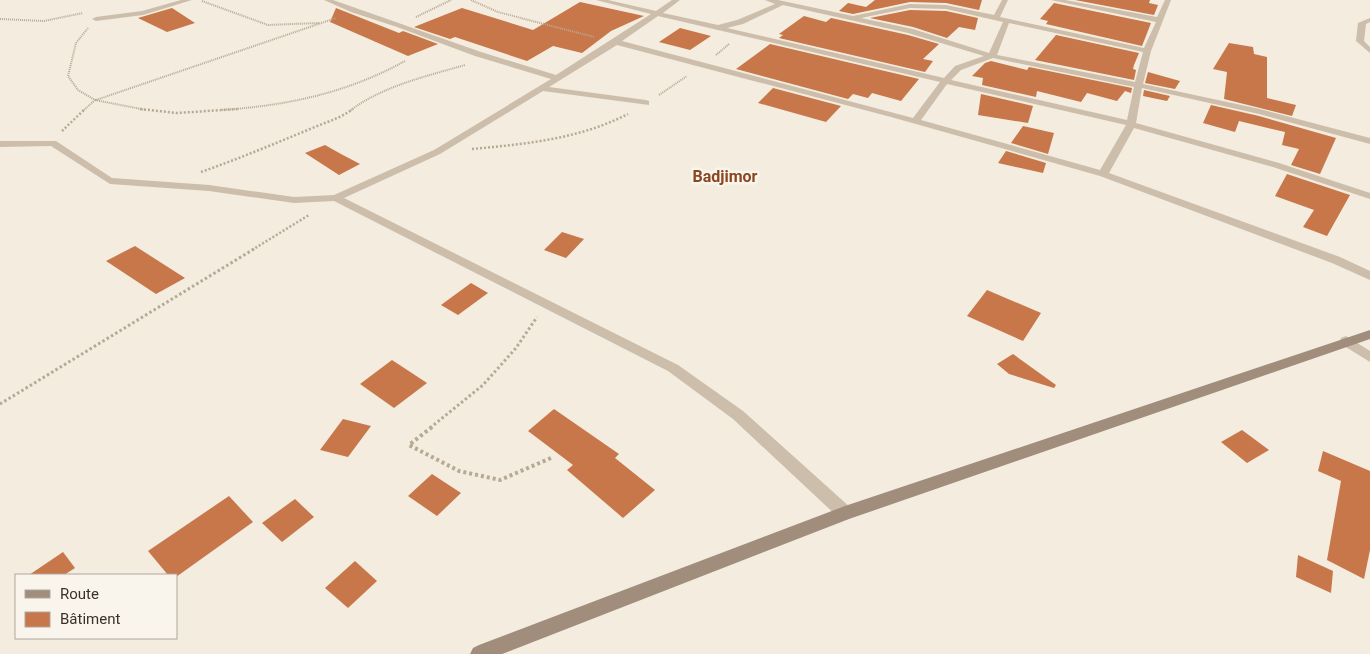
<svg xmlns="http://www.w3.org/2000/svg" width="1370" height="654" viewBox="0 0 1370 654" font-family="Roboto,sans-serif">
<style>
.building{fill:#c77749}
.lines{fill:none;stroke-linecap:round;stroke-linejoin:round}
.path-far3{stroke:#b8a894;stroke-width:2;stroke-dasharray:1 1;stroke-linecap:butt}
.path-far2{stroke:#b8a894;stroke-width:2.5;stroke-dasharray:2 2;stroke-linecap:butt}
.path-far1{stroke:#b8a894;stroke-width:3;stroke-dasharray:2.5 2.5;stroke-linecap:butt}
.path{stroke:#b8a894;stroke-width:4;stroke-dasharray:3 3;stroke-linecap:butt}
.street{fill:#ccbeaa;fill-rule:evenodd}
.secondary{fill:#a08d7b;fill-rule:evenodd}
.labels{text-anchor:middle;stroke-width:5;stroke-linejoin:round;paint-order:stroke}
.far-quarter-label{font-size:16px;font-weight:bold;fill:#8a4721;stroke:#faf5ec}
</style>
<rect width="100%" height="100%" fill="#f3ecdf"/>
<!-- building -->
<g class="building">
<path d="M 875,0 L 982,0 L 979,10 L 946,3 L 910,2 L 853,14 L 839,11 L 848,3 L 866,7 Z"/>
<path d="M 1075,0 L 1150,0 L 1149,3 L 1158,5 L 1154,15 Z"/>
<path d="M 580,2 L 644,16 L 611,31 L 582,53 L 553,46 L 527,61 L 455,37 L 450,39 L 414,27 L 462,8 L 533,30 Z"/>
<path d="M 1054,3 L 1151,23 L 1142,46 L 1046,24 L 1048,21 L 1040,19 Z"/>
<path d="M 172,8 L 195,23 L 167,32 L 138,18 Z"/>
<path d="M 336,8 L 399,33 L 403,31 L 438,44 L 408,56 L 330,22 Z"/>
<path d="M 910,10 L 946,11 L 978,18 L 975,30 L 959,27 L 947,38 L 913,27 L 870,18 Z"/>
<path d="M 804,16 L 826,22 L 831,18 L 908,35 L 939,44 L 923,59 L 933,61 L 925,72 L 779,38 L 783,35 L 779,34 Z"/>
<path d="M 680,28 L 711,36 L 690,50 L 659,42 Z"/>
<path d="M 1056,35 L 1139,53 L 1134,65 L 1133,69 L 1136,70 L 1134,80 L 1035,60 Z"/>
<path d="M 1229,43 L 1253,47 L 1254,54 L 1267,57 L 1267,98 L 1296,105 L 1292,116 L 1224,99 L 1227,72 L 1213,69 Z"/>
<path d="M 770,44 L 919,79 L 901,101 L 872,93 L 868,98 L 853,94 L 848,99 L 736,69 Z"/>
<path d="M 991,61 L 1027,70 L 1029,67 L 1132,88 L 1131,93 L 1125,91 L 1117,101 L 1087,93 L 1081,102 L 1037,91 L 1036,97 L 982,85 L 983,78 L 972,76 L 985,63 Z"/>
<path d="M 1148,72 L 1180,81 L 1175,89 L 1145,83 Z"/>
<path d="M 773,88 L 841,106 L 826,122 L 758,103 Z"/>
<path d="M 1144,90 L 1170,96 L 1167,101 L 1143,96 Z"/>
<path d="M 981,94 L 1033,106 L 1028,123 L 978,115 Z"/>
<path d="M 1211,105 L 1259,116 L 1336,138 L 1320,174 L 1291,165 L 1299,149 L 1282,145 L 1285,132 L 1239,121 L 1235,132 L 1203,123 Z"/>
<path d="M 1023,126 L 1054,133 L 1048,154 L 1011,143 Z"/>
<path d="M 325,145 L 341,154 L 360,164 L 339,175 L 305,153 Z"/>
<path d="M 1006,151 L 1046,163 L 1043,173 L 998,163 Z"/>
<path d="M 1287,174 L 1350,195 L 1327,236 L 1303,227 L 1314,210 L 1275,196 Z"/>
<path d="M 562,232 L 584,239 L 566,258 L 544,250 Z"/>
<path d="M 135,246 L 185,278 L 156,294 L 106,261 Z"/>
<path d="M 471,283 L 488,293 L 458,315 L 441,305 Z"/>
<path d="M 987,290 L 1041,313 L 1023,341 L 967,316 Z"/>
<path d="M 1013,354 L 1056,385 L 1054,388 L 1009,374 L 997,364 Z"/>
<path d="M 392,360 L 427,383 L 394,408 L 360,384 Z"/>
<path d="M 554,409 L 619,454 L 615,458 L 655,490 L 623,518 L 567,470 L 573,465 L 528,431 Z"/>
<path d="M 343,419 L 371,426 L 348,457 L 320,450 Z"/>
<path d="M 1242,430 L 1269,450 L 1247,463 L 1221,442 Z"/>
<path d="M 1323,451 L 1370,471 L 1370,550 L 1364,579 L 1327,560 L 1341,481 L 1318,471 Z"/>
<path d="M 432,474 L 461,493 L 437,516 L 408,496 Z"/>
<path d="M 229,496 L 253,522 L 176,577 L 168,575 L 148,551 Z"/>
<path d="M 295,499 L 314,517 L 282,542 L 262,523 Z"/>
<path d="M 63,552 L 75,568 L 64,575 L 29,575 Z"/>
<path d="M 1298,555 L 1333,571 L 1331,593 L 1296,577 Z"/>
<path d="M 355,561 L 377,581 L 348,608 L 325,588 Z"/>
</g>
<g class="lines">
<!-- path-far3 -->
<g class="path-far3">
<path d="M 471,0 L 498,12 L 594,37"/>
<path d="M 202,1 L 268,25 L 319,23"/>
<path d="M 416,17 L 451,0"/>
<path d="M 0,19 L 44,21 L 83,13"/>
<path d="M 716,55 L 729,44"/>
<path d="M 659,95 L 687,76"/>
<path d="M 95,100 L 146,110"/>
<path d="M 96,100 L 336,18"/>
<path d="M 84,110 L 95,100 L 78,90 L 68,76 L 76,43 L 88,28"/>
<path d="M 220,110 C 286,106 347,93 405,61"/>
<path d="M 351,110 C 383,86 427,76 465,65"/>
</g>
<!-- path-far2 -->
<g class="path-far2">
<path d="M 140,109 L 177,113 L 238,109"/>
<path d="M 62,131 L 85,109"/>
<path d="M 472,149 C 526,144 579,139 628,114"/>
<path d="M 201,172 C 238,159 274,144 310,129 C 326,122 339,119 353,109"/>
<path d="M 252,250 L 309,215"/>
</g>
<!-- path-far1 -->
<g class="path-far1">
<path d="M 0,404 L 254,249"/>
<path d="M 430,428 L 483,385 L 516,348 L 537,317"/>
</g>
<!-- path -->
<path class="path" d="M 432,427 L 409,445 L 459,471 L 500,480 L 551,458"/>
<!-- street -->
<g class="street">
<path d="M 181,0 L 192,0 L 143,15 L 96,21 L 92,19 L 96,17 L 142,11 Z"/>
<path d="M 324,0 L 333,0 L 481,52 L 556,75 L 651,14 L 596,0 L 608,0 L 656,11 L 672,0 L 680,0 L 663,13 L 718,25 L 737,20 L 775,4 L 765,0 L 778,0 L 853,16 L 910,4 L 946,5 L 994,15 L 1002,0 L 1008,0 L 1000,17 L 1144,48 L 1156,22 L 1051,0 L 1065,0 L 1157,17 L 1165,0 L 1171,0 L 1151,51 L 1143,84 L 1260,109 L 1370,138 L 1370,144 L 1259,114 L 1142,88 L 1136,123 L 1279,163 L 1370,193 L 1370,199 L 1273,167 L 1134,128 L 1109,173 L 1340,257 L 1370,271 L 1370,280 L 1332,263 L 1100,176 L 891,117 L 617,45 L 549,87 L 646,100 L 649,101 L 649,105 L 543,91 L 440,154 L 344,198 L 678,365 L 743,411 L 851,508 L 853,513 L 851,518 L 845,520 L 839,518 L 733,419 L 668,371 L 334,201 L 294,203 L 209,191 L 110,184 L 51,146 L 0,147 L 0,141 L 56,141 L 112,178 L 209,185 L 294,197 L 334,195 L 434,150 L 551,79 L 475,56 L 397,27 L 351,12 ZM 783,5 L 908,33 L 984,56 L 955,66 L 944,78 L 727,28 L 743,24 ZM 910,8 L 946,9 L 1003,22 L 989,53 L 913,29 L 861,18 ZM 658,16 L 940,82 L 913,118 L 622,41 ZM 1009,23 L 1143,52 L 1135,82 L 997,55 ZM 993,58 L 1134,87 L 1127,120 L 951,80 L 961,70 ZM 947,84 L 1126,125 L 1100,170 L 921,120 Z"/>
<path d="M 1370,18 L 1370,22 L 1366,24 L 1364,41 L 1370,47 L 1370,53 L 1356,41 L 1358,23 Z"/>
<path d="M 1346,336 L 1370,351 L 1370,362 L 1341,344 L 1340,341 L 1341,338 Z"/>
</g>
<!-- secondary -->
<path class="secondary" d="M 1370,330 L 1370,339 L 849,519 L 502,654 L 470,654 L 473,648 L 479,645 L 845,506 Z"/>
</g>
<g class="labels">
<!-- far-quarter labels -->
<g class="far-quarter-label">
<text x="725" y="182">Badjimor</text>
</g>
</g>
<!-- legend -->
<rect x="15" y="574" width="162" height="65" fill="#faf5ec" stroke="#ada79e"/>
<rect x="25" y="590" width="25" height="8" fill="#a08d7b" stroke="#ada79e"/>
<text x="60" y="599" font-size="15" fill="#39312a">Route</text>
<rect x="25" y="612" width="25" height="15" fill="#c77749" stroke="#ada79e"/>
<text x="60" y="624" font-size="15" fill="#39312a">Bâtiment</text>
</svg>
